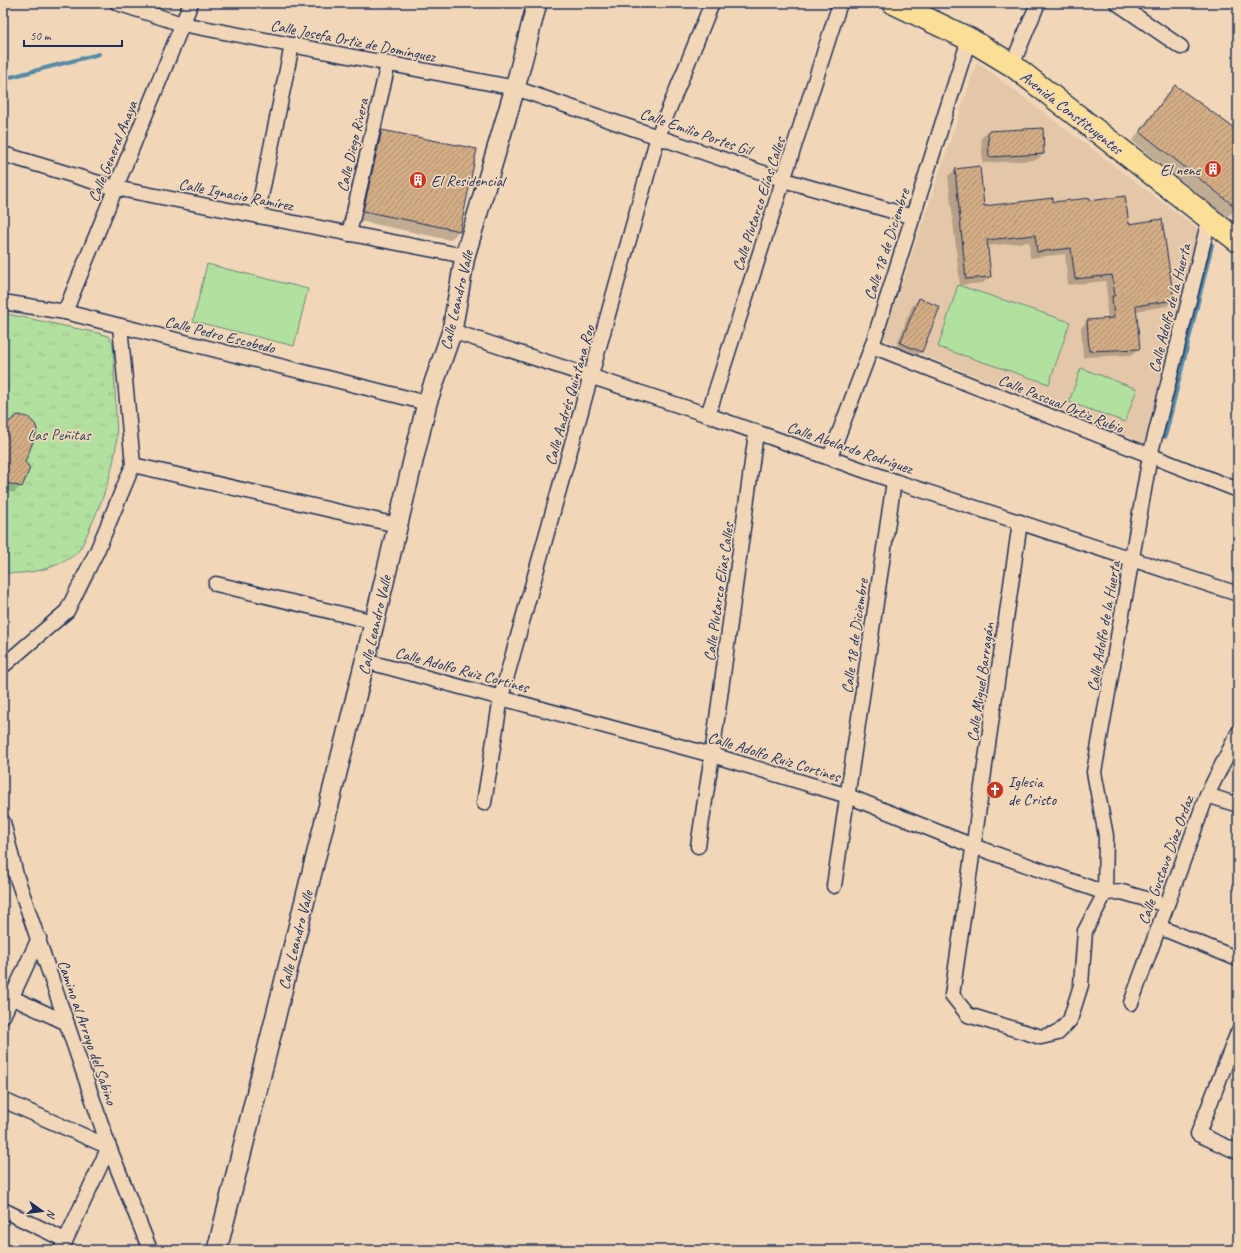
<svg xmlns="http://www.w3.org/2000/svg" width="1241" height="1253" viewBox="0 0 1241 1253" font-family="Caveat,sans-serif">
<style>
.built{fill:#e4c7a8}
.green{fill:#b2e09f;stroke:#66887e}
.park{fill:url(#park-tufts);stroke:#66887e}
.shadow{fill:#0003}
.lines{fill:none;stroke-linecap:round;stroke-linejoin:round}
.stream{stroke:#548aa8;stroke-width:4}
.building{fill:url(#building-hatch);stroke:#1b2f5e}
.street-casing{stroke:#1b2f5e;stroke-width:17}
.secondary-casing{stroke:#1b2f5e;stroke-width:22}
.primary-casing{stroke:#1b2f5e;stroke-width:25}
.street{stroke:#f1d7b8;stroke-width:14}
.secondary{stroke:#f1d7b8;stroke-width:19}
.primary{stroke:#fbdf96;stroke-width:22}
.labels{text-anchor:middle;stroke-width:3.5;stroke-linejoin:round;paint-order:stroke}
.street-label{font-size:16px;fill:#1b2f5e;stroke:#f1d7b8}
.poi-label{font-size:16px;fill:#1b2f5e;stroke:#f1d7b8;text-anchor:start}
.park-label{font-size:16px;fill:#324a68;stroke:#f1d7b8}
</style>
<defs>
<pattern id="park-tufts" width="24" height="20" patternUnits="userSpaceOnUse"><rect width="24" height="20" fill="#b2e09f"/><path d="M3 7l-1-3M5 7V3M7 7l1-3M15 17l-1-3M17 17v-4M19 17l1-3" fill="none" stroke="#98c08b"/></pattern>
<pattern id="building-hatch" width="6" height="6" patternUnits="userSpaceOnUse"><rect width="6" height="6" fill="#d3ad85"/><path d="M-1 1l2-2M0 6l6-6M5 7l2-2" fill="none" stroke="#aa8d70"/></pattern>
</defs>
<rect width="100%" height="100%" fill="#f1d7b8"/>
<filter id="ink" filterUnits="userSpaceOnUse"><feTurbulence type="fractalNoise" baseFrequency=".025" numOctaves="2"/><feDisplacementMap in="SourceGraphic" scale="8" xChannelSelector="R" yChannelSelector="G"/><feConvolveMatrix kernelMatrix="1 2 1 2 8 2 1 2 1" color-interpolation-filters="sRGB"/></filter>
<g filter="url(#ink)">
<!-- built -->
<path class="built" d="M 977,62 L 1198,229 L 1144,443 L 883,339 Z"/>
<!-- green -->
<g class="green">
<path d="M 207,264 L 308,289 L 294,346 L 193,321 Z"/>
<path d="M 958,285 L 1070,322 L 1049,384 L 938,347 Z"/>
<path d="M 1081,368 L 1137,389 L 1125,422 L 1069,402 Z"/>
</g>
<!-- park -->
<path class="park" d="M 3,313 L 98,333 L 108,336 L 113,343 L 117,438 C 114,468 105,494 93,521 C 89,530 85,540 80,549 C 67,567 23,577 3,572 Z"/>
<!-- shadow -->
<g class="shadow">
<path d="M 1175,86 L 1238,132 L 1238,207 L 1227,217 L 1132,141 L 1166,95 Z"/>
<path d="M 1042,129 L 1043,154 L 1036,160 L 983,163 L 981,138 L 988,132 Z"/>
<path d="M 382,131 L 459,231 L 450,240 L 355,220 L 373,140 Z"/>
<path d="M 979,167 L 983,207 L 1090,202 L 1129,226 L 1173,299 L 1167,306 L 1135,311 L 1139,348 L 1132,355 L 1083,357 L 1081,328 L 1087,321 L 1108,319 L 1106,304 L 1108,302 L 1105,281 L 1068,285 L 1065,254 L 1030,258 L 1029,242 L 987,246 L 990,276 L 983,283 L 960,285 L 948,176 L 955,170 Z"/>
<path d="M 919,299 L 922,351 L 915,358 L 895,349 L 912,306 Z"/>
<path d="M 3,357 L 7,358 L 3,373 Z"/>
<path d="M 23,416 L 32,420 L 36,429 L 23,462 L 21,486 L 14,493 L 3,490 L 3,428 L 13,418 Z"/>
</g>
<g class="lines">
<!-- stream -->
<g class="stream">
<path d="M 3,79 L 99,54"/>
<path d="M 1165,437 L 1212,245"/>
</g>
</g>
<!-- building -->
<g class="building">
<path d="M 1175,85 L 1238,131 L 1238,209 L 1140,132 Z"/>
<path d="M 1043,128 L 1044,154 L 989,157 L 988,131 Z"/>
<path d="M 382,130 L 477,149 L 460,231 L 363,211 Z"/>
<path d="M 980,166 L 984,206 L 1053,198 L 1053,202 L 1090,198 L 1090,201 L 1125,196 L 1129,224 L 1162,219 L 1174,300 L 1136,306 L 1140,349 L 1089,351 L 1087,320 L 1114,318 L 1112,296 L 1115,296 L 1112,275 L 1075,279 L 1071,248 L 1037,252 L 1035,235 L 987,240 L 991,277 L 966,279 L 955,169 Z"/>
<path d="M 919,298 L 940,307 L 922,352 L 900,343 Z"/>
<path d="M 18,415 L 28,417 L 35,424 L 37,429 L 36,434 L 25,462 L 30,468 L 22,487 L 3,482 L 3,448 L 7,423 Z"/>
</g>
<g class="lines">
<defs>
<g id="street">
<path d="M 117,3 L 182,24 L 515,88 L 784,180 L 913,217"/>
<path d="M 1117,3 L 1181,47"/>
<path d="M 1012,65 L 1038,3"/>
<path d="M 3,154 L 115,188 L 465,256"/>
<path d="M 257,216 L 292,45"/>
<path d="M 349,234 L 388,64"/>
<path d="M 3,302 L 65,312 L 427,403"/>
<path d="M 65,312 L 191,3"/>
<path d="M 452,331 L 708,415 L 894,481 L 1238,594"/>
<path d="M 872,346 L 1238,490"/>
<path d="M 708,415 L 840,3"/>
<path d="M 830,457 L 872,346 L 969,39"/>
<path d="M 133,465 L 397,525"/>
<path d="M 1020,522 L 952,995 L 968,1015 L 1041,1037 L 1058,1033 L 1070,1020 L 1081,985 L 1085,931 L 1105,893 L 1106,836 L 1094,772 L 1150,456 L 1209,220"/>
<path d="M 216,584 L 375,622"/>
<path d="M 365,661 L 712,755 L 848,796 L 973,846 L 1105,893 L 1122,892 L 1166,905"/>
<path d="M 3,666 L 67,611 L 97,551 L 133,465 L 120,326"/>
<path d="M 1207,795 L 1238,805"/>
<path d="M 484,803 L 501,697 L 658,136 L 712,3"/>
<path d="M 3,822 L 16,875 L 109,1147 L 150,1250"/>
<path d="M 698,846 L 712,755 L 756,433"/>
<path d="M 834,886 L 894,481"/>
<path d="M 1159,927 L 1238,959"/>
<path d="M 4,994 L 67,1023"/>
<path d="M 1131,1003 L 1207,795 L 1238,733"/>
<path d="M 3,1016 L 39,938"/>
<path d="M 1238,1032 L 1198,1134 L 1238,1152"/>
<path d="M 3,1100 L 109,1147 L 61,1250"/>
<path d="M 3,1210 L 65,1240"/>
</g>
<path id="secondary" d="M 217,1250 L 365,661 L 427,403 L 452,331 L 465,256 L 515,88 L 537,3"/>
<path id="primary" d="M 894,3 L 969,39 L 1012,65 L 1238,241"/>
</defs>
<!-- street casing -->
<use href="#street" class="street-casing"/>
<!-- secondary casing -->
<use href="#secondary" class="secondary-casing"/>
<!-- primary casing -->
<use href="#primary" class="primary-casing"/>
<!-- street -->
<use href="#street" class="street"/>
<!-- secondary -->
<use href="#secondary" class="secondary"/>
<!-- primary -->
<use href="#primary" class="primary"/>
</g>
</g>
<!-- icons -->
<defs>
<symbol id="building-disc" viewBox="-11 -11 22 22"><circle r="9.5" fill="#c8321e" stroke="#f1d7b8"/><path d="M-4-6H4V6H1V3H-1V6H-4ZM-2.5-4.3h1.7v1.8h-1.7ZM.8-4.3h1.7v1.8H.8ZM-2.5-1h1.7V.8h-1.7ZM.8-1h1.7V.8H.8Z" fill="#fff"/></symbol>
<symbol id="church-disc" viewBox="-11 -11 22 22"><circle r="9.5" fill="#c8321e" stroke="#f1d7b8"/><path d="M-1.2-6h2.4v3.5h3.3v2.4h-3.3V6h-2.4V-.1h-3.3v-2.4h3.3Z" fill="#fff"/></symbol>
</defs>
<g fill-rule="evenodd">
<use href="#building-disc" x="1203" y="159" width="20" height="20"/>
<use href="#building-disc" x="408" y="170" width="20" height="20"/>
<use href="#church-disc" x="985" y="780" width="20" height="20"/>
</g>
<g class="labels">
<!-- street labels -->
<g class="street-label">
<text transform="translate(353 40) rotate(11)" y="6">Calle Josefa Ortiz de Domínguez</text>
<text transform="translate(1072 112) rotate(38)" y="6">Avenida Constituyentes</text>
<text transform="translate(696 131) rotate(19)" y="6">Calle Emilio Portes Gil</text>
<text transform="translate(352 145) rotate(-77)" y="6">Calle Diego Rivera</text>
<text transform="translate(112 151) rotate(-68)" y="6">Calle General Anaya</text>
<text transform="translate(236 194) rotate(11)" y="6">Calle Ignacio Ramírez</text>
<text transform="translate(758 204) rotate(-72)" y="6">Calle Plutarco Elías Calles</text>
<text transform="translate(886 244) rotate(-72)" y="6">Calle 18 de Diciembre</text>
<text transform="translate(456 300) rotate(-77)" y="6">Calle Leandro Valle</text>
<text transform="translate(1169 308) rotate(-76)" y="6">Calle Adolfo de la Huerta</text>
<text transform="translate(220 334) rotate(14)" y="6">Calle Pedro Escobedo</text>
<text transform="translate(569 395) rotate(-74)" y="6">Calle Andrés Quintana Roo</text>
<text transform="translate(1061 403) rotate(22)" y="6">Calle Pascual Ortiz Rubio</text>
<text transform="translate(850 447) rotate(19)" y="6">Calle Abelardo Rodríguez</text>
<text transform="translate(718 592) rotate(-82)" y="6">Calle Plutarco Elías Calles</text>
<text transform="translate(374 625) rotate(-77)" y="6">Calle Leandro Valle</text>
<text transform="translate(1103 626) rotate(-80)" y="6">Calle Adolfo de la Huerta</text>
<text transform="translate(854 636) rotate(-82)" y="6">Calle 18 de Diciembre</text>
<text transform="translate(462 669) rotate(15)" y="6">Calle Adolfo Ruiz Cortines</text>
<text transform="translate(980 682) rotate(-82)" y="6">Calle Miguel Barragán</text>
<text transform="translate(774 756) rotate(17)" y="6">Calle Adolfo Ruiz Cortines</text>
<text transform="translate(1165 860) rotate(-70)" y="6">Calle Gustavo Díaz Ordaz</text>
<text transform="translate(295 940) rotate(-76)" y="6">Calle Leandro Valle</text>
<text transform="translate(88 1032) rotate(71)" y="6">Camino al Arroyo del Sabino</text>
</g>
<!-- poi labels -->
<g class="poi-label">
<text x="1200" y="175" text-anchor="end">El nene</text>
<text x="431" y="186">El Residencial</text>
<text x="1008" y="787">Iglesia<tspan x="1008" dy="18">de Cristo</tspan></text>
</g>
<!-- park labels -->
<g class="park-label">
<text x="59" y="440">Las Peñitas</text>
</g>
</g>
<!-- margin -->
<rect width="1241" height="1253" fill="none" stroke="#f1d7b8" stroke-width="16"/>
<rect x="8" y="8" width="1225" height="1237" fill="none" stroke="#1b2f5e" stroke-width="1.5" filter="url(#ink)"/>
<!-- north arrow -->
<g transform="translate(42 1211) rotate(104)" stroke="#f1d7b8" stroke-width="3" paint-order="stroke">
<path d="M0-3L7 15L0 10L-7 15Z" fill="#1b2f5e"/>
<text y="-6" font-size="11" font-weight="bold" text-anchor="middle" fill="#1b2f5e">N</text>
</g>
<!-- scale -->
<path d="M24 40v6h98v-6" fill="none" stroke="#1b2f5e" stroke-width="2"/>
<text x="30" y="40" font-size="12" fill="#1b2f5e" stroke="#f1d7b8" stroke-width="3" paint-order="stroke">50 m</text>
</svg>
